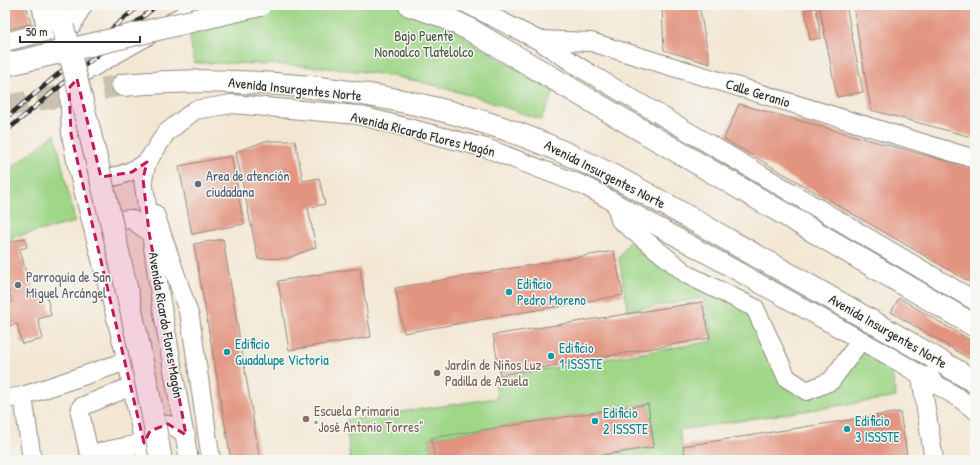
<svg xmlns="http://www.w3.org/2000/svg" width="980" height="465" viewBox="0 0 980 465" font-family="'Patrick Hand',sans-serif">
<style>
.green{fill:#9fd687;stroke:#658059}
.building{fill:#e29480}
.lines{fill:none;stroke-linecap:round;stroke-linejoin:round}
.major-tunnel{stroke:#cbc1b1;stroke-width:22;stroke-dasharray:22 11;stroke-linecap:butt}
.minor-casing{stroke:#8f897f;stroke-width:20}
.major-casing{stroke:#8f897f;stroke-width:24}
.minor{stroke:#fff;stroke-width:18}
.major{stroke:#fff;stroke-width:22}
.rail-casing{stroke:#2b2b2b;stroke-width:4.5}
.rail{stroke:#f6f6f2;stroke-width:3;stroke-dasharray:9;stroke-linecap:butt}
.major-bridge-casing{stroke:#8f897f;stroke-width:24;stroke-linecap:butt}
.major-bridge{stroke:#fff;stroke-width:22}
.marked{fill:#c2185b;fill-opacity:0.2;stroke:#c2185b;stroke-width:3;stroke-dasharray:8 5;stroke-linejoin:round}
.service-dot{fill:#5c6f8a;stroke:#f6f6f2;stroke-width:1.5}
.worship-dot{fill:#6b7280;stroke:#f6f6f2;stroke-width:1.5}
.culture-dot{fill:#0f9aa8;stroke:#f6f6f2;stroke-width:1.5}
.education-dot{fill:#8d6e63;stroke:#f6f6f2;stroke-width:1.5}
.labels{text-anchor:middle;stroke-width:3;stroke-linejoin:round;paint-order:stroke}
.park-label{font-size:14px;fill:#485642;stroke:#f6f6f2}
.street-label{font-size:14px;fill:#2b2b2b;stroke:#f6f6f2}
.service-label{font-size:14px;fill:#4e5e75;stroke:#f6f6f2;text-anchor:start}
.worship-label{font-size:14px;fill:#5b616d;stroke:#f6f6f2;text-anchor:start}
.culture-label{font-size:14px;fill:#0d838f;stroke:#f6f6f2;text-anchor:start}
.education-label{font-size:14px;fill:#785e54;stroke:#f6f6f2;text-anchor:start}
</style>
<rect width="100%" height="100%" fill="#f6f6f2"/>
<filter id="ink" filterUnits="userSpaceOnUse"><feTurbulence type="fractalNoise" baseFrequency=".025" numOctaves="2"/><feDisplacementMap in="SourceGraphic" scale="8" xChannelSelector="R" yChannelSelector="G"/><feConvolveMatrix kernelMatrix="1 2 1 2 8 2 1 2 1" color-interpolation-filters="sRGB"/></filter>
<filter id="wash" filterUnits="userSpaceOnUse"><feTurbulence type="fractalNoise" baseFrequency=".012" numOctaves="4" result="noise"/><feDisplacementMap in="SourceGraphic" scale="16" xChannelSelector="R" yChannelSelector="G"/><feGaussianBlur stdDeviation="0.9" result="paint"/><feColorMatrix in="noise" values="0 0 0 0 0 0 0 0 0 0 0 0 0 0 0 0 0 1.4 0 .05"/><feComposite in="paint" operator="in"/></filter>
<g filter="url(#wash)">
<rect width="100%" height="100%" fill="#f3e7d3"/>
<!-- green -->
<g class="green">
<path d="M 240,5 L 445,5 L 473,18 L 464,38 L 554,91 L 541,120 C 496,104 449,87 402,78 C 333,65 263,63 194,63 L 189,29 Z"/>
<path d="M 55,134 L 75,222 L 5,239 L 5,173 Z"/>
<path d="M 632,237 L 754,309 L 787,381 L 809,394 L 861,349 L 891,367 L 896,397 L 679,430 L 684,458 L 669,460 L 572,460 L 655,447 L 648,404 L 430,438 L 434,460 L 350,460 L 346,420 L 497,398 L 495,378 L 713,341 L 703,298 L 628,311 L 619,258 Z"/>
</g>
<g id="blocks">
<!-- building -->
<g class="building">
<path d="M 5,5 L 26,5 L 31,24 L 5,30 Z"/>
<path d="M 662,5 L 699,5 L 710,64 L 664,50 Z"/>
<path d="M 819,5 L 846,5 L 863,92 L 837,97 Z"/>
<path d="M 853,5 L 974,5 L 975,138 L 871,110 Z"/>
<path d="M 816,8 L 821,38 L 810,40 L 805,10 Z"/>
<path d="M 739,104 L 975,169 L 975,285 L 724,139 Z"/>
<path d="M 265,141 L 295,141 L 303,181 L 319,178 L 325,204 L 308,208 L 316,247 L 288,258 L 258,259 L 236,152 Z"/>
<path d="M 231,156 L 244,224 L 192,234 L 179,166 Z"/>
<path d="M 25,238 L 27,247 L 20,249 L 32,297 L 46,293 L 51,315 L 38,319 L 43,339 L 22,344 L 17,324 L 5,327 L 5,304 L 12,302 L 5,277 L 5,243 Z"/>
<path d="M 223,239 L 260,460 L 231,460 L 194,244 Z"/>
<path d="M 614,251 L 623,295 L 404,333 L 395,288 Z"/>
<path d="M 360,268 L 371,337 L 289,350 L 278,281 Z"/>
<path d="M 899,298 L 975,343 L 975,362 L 891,312 Z"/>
<path d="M 702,302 L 710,338 L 500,375 L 493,335 Z"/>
<path d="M 648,404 L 654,447 L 570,460 L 435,460 L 431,438 Z"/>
<path d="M 900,412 L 907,455 L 873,460 L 686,460 L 683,446 Z"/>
</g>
</g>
</g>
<g filter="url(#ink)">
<use href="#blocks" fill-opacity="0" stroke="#8f897f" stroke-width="1"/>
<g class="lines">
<!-- major-tunnel -->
<path class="major-tunnel" d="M 5,106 L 123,85"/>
<defs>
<g id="minor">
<path d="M 41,5 L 47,32"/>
<path d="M 469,5 L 538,40 L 584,70 L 975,301"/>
<path d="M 172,22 L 201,5"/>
<path d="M 539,40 L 591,42 L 975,159"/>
<path d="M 5,42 L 72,25 L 83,5"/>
<path d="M 88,172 C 106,184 130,173 147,162"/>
<path d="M 616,204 L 620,220 L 688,275 L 755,308 L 787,378 L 807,391 L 831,381 L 861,340"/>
<path d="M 155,214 L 190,317 L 211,460"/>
<path d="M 103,230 L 104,226 L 118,220 L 131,219 L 149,232"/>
<path d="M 930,376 L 921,377 L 934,460"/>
<path d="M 132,386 L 81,407 L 80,413 L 88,449 L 95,453 L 144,443 C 155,421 167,419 186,435"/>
<path d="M 5,399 L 23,396"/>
<path d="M 32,460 L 23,396 L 127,361"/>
<path d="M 147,460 L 127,361 L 77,166 L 71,134 L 69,88 L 81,74 L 149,35"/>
<path d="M 189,460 L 161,302 L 143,179 L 147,162 L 166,133 L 195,110 L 232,104 L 358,115 L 486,148 L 587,187 L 889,356 L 959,398 L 975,410"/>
</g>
<g id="major">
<path d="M 58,5 L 63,27"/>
<path d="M 410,5 L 440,15 L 467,28 L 975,326"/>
<path d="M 123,85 C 240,74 381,88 493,125 C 578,152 653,197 730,241 C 812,287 894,333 975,382"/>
</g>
</defs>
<!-- minor casing -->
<use href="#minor" class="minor-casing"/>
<!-- major casing -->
<use href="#major" class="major-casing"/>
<!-- minor -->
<use href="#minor" class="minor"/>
<!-- major -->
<use href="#major" class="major"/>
<defs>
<g id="rail">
<path d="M 5,119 L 140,5"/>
<path d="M 5,132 L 157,5"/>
</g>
</defs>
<!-- rail casing -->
<use href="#rail" class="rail-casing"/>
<!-- rail -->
<use href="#rail" class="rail"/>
<defs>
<g id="major-bridge">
<path d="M 63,27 C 100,170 135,314 161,460"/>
<path d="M 5,65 L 260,5"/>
</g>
</defs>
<!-- major-bridge casing -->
<use href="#major-bridge" class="major-bridge-casing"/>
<!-- major-bridge -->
<use href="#major-bridge" class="major-bridge"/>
</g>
</g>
<!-- marked area -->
<path class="marked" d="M 77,79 L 101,177 L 132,172 L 147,162 L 143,179 L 149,232 L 186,435 L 168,424 L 150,431 L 144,443 L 71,134 L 69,88 Z"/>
<!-- markers -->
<circle class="service-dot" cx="198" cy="184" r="4"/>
<circle class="worship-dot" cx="18" cy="285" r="4"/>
<g class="culture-dot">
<circle cx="509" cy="292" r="4"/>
<circle cx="227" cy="352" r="4"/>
<circle cx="551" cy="356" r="4"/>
<circle cx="595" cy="421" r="4"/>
<circle cx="847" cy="429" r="4"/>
</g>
<g class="education-dot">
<circle cx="437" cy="373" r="4"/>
<circle cx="306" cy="419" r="4"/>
</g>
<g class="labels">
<!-- park labels -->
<g class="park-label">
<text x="424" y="41">Bajo Puente<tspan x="424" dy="16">Nonoalco Tlatelolco</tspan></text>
</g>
<!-- street labels -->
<g class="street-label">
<text transform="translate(295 89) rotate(6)" y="5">Avenida Insurgentes Norte</text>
<text transform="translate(758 93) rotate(17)" y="5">Calle Geranio</text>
<text transform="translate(423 134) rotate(14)" y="5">Avenida Ricardo Flores Magón</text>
<text transform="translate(605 174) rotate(27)" y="5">Avenida Insurgentes Norte</text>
<text transform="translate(166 325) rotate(80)" y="5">Avenida Ricardo Flores Magón</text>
<text transform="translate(888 331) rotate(30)" y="5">Avenida Insurgentes Norte</text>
</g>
<!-- service labels -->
<g class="service-label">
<text x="206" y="181">Area de atención<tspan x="206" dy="16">ciudadana</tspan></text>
</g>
<!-- worship labels -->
<g class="worship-label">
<text x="26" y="282">Parroquia de San<tspan x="26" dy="16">Miguel Arcángel</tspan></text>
</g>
<!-- culture labels -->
<g class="culture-label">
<text x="517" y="289">Edificio<tspan x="517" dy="16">Pedro Moreno</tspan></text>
<text x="235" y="349">Edificio<tspan x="235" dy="16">Guadalupe Victoria</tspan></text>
<text x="559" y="353">Edificio<tspan x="559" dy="16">1 ISSSTE</tspan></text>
<text x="603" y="418">Edificio<tspan x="603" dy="16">2 ISSSTE</tspan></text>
<text x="855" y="426">Edificio<tspan x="855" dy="16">3 ISSSTE</tspan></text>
</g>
<!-- education labels -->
<g class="education-label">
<text x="445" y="370">Jardín de Niños Luz<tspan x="445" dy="16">Padilla de Azuela</tspan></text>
<text x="314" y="416">Escuela Primaria<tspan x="314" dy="16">"José Antonio Torres"</tspan></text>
</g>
</g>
<!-- margin -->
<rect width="980" height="465" fill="none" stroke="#f6f6f2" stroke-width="20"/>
<!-- scale -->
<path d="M20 36v6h120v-6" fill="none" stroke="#2b2b2b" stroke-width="2"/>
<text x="26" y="36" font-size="12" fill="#2b2b2b" stroke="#f6f6f2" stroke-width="3" paint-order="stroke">50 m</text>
</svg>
